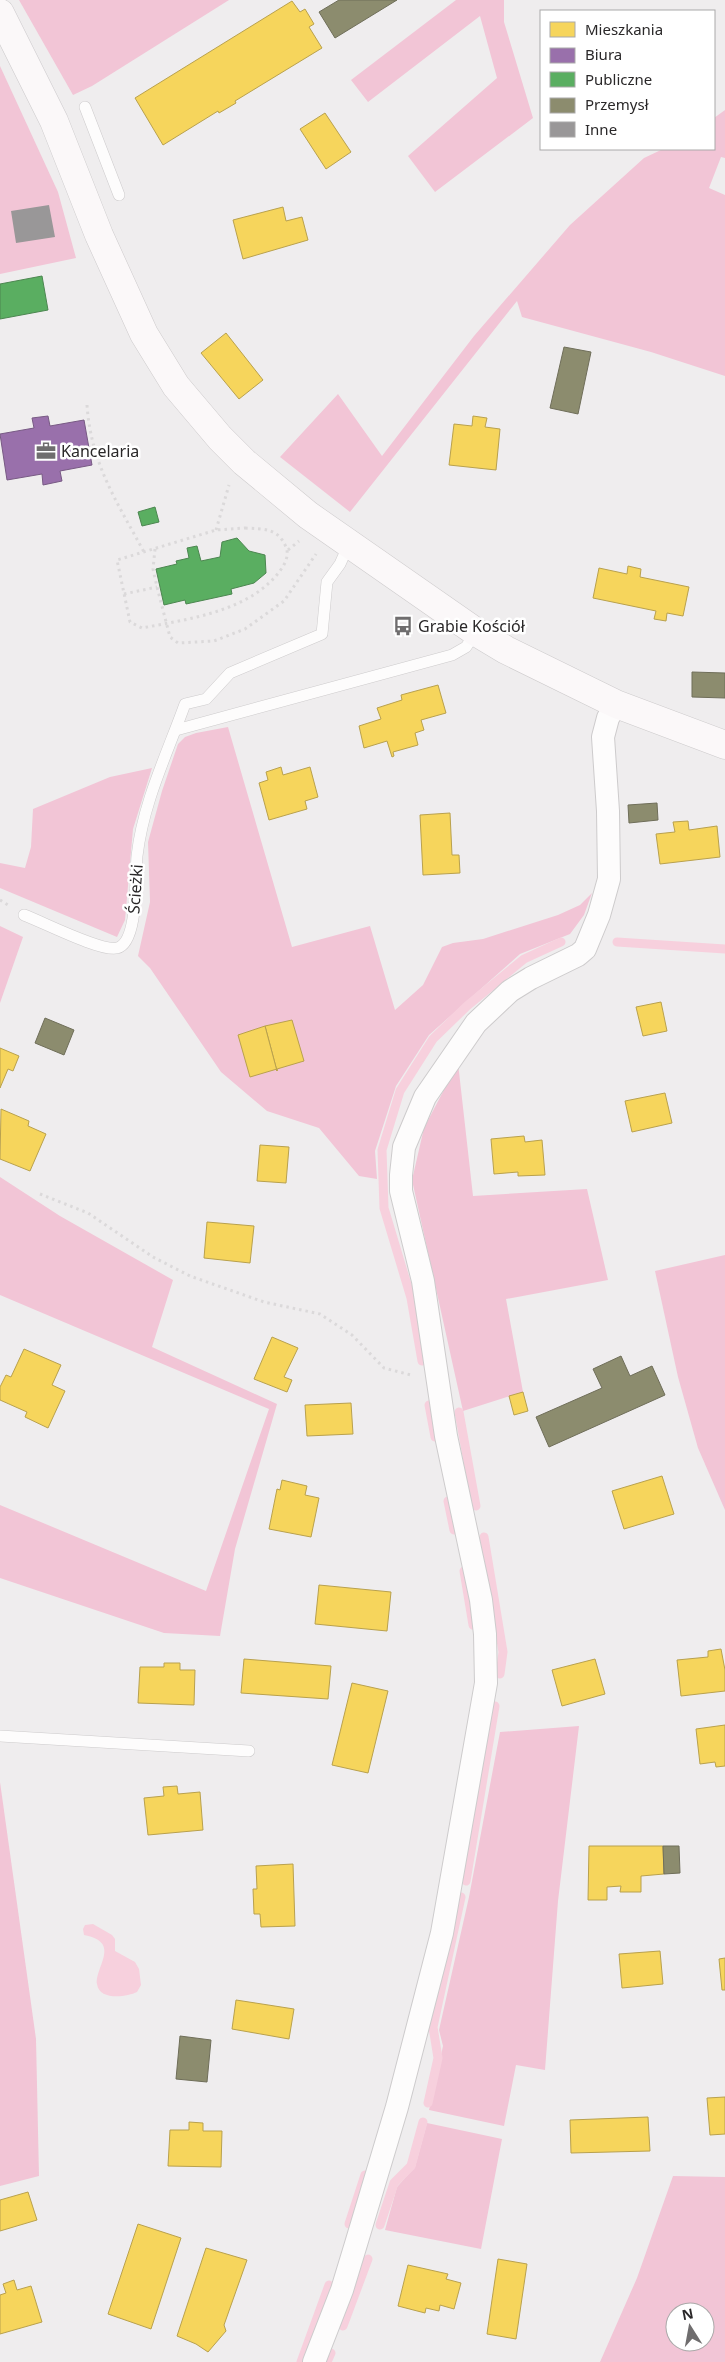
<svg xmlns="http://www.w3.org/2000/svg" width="725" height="2362" viewBox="0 0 725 2362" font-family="'Noto Sans',sans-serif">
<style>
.green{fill:#f2c5d6;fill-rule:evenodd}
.water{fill:#f7d0dd}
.homes{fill:#f6d55c;stroke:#b9a14d}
.offices{fill:#9970ab;stroke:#785a84}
.public{fill:#5aae61;stroke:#4c8650}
.industry{fill:#8c8c6e;stroke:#6f6e59}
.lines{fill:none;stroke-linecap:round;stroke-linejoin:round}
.stream{stroke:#f7d0dd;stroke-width:9}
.building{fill:#999798}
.lane-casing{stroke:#cdcbcc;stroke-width:12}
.street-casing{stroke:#cdcbcc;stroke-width:24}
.secondary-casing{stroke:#cdcbcc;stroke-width:29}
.path{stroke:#dbd9da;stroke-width:3;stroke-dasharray:2.5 4;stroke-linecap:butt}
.lane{stroke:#fdfcfc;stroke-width:11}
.street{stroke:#fdfcfc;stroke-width:22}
.secondary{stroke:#fbf8f9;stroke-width:28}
.labels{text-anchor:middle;stroke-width:5;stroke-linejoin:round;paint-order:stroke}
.poi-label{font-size:16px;fill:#2a2829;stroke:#fff;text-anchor:start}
.street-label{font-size:16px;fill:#2a2829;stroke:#fff}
</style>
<rect width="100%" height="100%" fill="#efedee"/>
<!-- green -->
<g class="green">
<path d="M 19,0 L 229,0 L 92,86 L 73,95 Z"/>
<path d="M 456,0 L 504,0 L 504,22 L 533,118 L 435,192 L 408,156 L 497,78 L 480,16 L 368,102 L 351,80 Z"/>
<path d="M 0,66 L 58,192 L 76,258 L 0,274 Z"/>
<path d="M 725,110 L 725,158 L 721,157 L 709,188 L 725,195 L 725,376 L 651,352 L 522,317 L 517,301 L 350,512 L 280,457 L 338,394 L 382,456 L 474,336 L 570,225 L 644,158 L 663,149 L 714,149 L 714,118 Z"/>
<path d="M 228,727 L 292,947 L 370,926 L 395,1010 L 423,985 L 442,947 L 453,943 L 483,939 L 558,915 L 580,905 L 592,893 L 584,915 L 570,934 L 520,954 L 429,1035 L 396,1086 L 375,1151 L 377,1179 L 359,1176 L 319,1128 L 267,1111 L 221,1072 L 150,968 L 138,956 L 150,902 L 148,842 L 162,791 L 178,744 L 185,737 L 196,733 Z"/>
<path d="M 152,768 L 133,829 L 125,920 L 117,937 L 0,888 L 0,863 L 25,868 L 31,847 L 33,809 L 110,777 Z"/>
<path d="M 0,926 L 23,937 L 0,1003 Z"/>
<path d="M 458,1063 L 473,1196 L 587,1189 L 608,1280 L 506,1299 L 523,1392 L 463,1411 L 412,1180 L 424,1128 Z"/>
<path d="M 0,1177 L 60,1216 L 173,1280 L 152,1347 L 277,1404 L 235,1549 L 220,1636 L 164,1633 L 0,1578 L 0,1505 L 206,1591 L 269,1409 L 0,1295 Z"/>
<path d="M 725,1255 L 725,1510 L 698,1448 L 678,1377 L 655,1271 Z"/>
<path d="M 579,1726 L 558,1901 L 545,2070 L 516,2065 L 504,2126 L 429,2110 L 443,2046 L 439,2030 L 469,1897 L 500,1732 Z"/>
<path d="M 0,1782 L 36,2039 L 39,2176 L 0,2186 Z"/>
<path d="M 427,2123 L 502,2139 L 481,2249 L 385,2230 L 397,2187 L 415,2167 Z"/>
<path d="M 673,2176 L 725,2177 L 725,2362 L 600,2362 L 637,2278 ZM 675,2312 L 705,2312 L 705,2342 L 675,2342 Z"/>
</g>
<!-- water -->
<path class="water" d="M 93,1924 L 112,1935 L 115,1939 L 115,1951 L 135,1962 L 139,1969 L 141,1985 L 137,1992 C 127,1997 99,2001 97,1984 C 95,1967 122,1942 84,1935 L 83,1929 L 85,1925 Z"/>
<!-- homes -->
<g class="homes">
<path d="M 292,1 L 300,12 L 305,9 L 314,24 L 309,27 L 322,48 L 235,101 L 236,103 L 219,113 L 218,111 L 163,145 L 135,98 Z"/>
<path d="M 325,113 L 351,152 L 326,169 L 300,129 Z"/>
<path d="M 283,207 L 286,221 L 302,217 L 308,240 L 243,259 L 233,220 Z"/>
<path d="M 226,333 L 263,380 L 239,399 L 201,353 Z"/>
<path d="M 473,416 L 487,418 L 485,427 L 500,429 L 496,470 L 449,465 L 454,424 L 472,426 Z"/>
<path d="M 628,566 L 641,569 L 640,577 L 689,587 L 683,616 L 667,613 L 666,621 L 654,619 L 656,611 L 593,598 L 599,568 L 627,574 Z"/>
<path d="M 438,685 L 446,713 L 421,720 L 424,730 L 415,733 L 418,745 L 393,752 L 394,756 L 392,757 L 387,741 L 364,748 L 359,726 L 381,719 L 377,708 L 402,700 L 401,695 Z"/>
<path d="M 281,767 L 283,775 L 310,767 L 318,797 L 305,801 L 307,809 L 269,820 L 259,783 L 268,780 L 266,772 Z"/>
<path d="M 450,813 L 452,855 L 459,855 L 460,873 L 423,875 L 420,815 Z"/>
<path d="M 688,821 L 689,830 L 717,826 L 720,857 L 660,864 L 656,834 L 675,832 L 673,822 Z"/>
<path d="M 661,1002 L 667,1031 L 643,1036 L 636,1007 Z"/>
<path d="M 292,1020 L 304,1061 L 277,1069 L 277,1071 L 265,1026 Z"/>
<path d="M 265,1026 L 277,1071 L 277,1069 L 250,1077 L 238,1035 Z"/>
<path d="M 0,1048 L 19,1056 L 13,1071 L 8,1069 L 0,1088 Z"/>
<path d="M 665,1093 L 672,1123 L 632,1132 L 625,1101 Z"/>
<path d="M 1,1109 L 29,1121 L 28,1126 L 46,1134 L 30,1171 L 0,1159 Z"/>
<path d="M 524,1136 L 525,1142 L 542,1140 L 545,1175 L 518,1176 L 518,1172 L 494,1174 L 491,1139 Z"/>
<path d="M 260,1145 L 289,1147 L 286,1183 L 257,1181 Z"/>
<path d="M 207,1222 L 254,1226 L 250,1263 L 204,1258 Z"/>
<path d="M 272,1337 L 298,1348 L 284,1377 L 292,1380 L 287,1392 L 254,1379 Z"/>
<path d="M 24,1349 L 61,1365 L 52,1385 L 65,1391 L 48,1428 L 25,1417 L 27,1412 L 0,1400 L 0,1387 L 6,1375 L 11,1377 Z"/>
<path d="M 523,1392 L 528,1411 L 514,1415 L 509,1396 Z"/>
<path d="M 351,1403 L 353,1434 L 307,1436 L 305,1405 Z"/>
<path d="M 662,1476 L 674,1514 L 624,1529 L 612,1491 Z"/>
<path d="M 282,1480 L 307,1486 L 305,1495 L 319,1498 L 311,1537 L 269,1529 L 277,1489 L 280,1490 Z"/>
<path d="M 319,1585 L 391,1592 L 387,1631 L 315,1624 Z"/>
<path d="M 721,1649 L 725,1670 L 725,1691 L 681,1696 L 677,1660 L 708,1657 L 708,1651 Z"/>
<path d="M 244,1659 L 331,1666 L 328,1699 L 241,1693 Z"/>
<path d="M 595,1659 L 605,1694 L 562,1706 L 552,1670 Z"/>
<path d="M 164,1663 L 180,1663 L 180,1670 L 195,1670 L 194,1705 L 138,1703 L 140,1667 L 164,1667 Z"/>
<path d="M 352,1683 L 388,1691 L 368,1773 L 332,1765 Z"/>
<path d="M 725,1725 L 725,1766 L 716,1767 L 715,1762 L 700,1764 L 696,1729 Z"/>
<path d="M 177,1786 L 178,1794 L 200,1792 L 203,1830 L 148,1835 L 144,1798 L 164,1796 L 163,1787 Z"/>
<path d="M 589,1846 L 663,1846 L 664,1874 L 641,1876 L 641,1892 L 620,1892 L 621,1886 L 607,1887 L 607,1900 L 588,1900 Z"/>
<path d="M 293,1864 L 295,1926 L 261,1927 L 260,1914 L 254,1914 L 253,1889 L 257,1889 L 256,1866 Z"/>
<path d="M 660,1951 L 663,1984 L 622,1988 L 619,1954 Z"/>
<path d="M 725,1958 L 725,1990 L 722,1990 L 719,1959 Z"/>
<path d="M 236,2000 L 294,2009 L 289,2039 L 232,2029 Z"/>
<path d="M 725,2097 L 725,2134 L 710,2135 L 707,2098 Z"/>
<path d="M 648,2117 L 650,2151 L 571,2153 L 570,2120 Z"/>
<path d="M 189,2122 L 203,2123 L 203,2131 L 222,2131 L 221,2167 L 168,2166 L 170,2130 L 189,2130 Z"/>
<path d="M 28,2192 L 37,2220 L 0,2231 L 0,2200 Z"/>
<path d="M 138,2224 L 181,2238 L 151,2329 L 108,2314 Z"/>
<path d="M 206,2248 L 247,2260 L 224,2325 L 226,2331 L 208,2352 L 196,2344 L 177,2336 Z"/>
<path d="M 498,2259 L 527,2264 L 516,2339 L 487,2334 Z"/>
<path d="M 408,2265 L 448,2274 L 446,2279 L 461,2283 L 454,2309 L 440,2305 L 439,2311 L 426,2308 L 425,2313 L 398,2306 Z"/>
<path d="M 14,2280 L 17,2290 L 31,2286 L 42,2322 L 0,2334 L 0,2295 L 6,2293 L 3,2284 Z"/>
</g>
<!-- offices -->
<path class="offices" d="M 48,416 L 50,426 L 84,420 L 92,465 L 60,471 L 62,481 L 43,485 L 42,474 L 7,480 L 0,434 L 34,428 L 32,418 Z"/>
<!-- public -->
<g class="public">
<path d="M 42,276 L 48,310 L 0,319 L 0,284 Z"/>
<path d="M 155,507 L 159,522 L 142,526 L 138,512 Z"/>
<path d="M 237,538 L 249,551 L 265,555 L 266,573 L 254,583 L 231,589 L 232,594 L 186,604 L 185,600 L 164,605 L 156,569 L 177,564 L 176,561 L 189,558 L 187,548 L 197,546 L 201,561 L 220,557 L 222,542 Z"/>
</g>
<!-- industry -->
<g class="industry">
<path d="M 339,0 L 397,0 L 335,38 L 319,12 Z"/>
<path d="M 564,347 L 591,352 L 578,414 L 550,408 Z"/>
<path d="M 692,672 L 725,673 L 725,698 L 692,697 Z"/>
<path d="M 657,803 L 658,820 L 629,823 L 628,805 Z"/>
<path d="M 45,1018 L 74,1030 L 64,1055 L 35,1043 Z"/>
<path d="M 621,1356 L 630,1376 L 652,1366 L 665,1395 L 549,1447 L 536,1417 L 602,1388 L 593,1369 Z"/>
<path d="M 663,1846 L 679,1846 L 680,1873 L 664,1874 Z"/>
<path d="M 180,2036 L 211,2040 L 207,2082 L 176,2079 Z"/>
</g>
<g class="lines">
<!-- stream -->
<g class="stream">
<path d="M 617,942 L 725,949"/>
<path d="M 422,1361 L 411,1298 L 384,1208 L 382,1150 L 400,1091 L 433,1039 L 467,1006 L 524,959 L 561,942"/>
<path d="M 429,1405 L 435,1437"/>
<path d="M 459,1412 L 476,1506"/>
<path d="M 448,1501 L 454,1530"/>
<path d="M 484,1537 L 503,1652 L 500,1674"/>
<path d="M 464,1571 L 473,1625"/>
<path d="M 466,1881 L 495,1706"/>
<path d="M 428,2103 L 438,2058 L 433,2027 L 461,1897"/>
<path d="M 349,2224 L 365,2175"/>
<path d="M 380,2225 L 394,2183 L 411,2166 L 423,2122"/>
<path d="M 343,2326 L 368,2259"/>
<path d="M 301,2362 L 329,2285"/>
<path d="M 327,2362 L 331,2353"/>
</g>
</g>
<!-- building -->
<path class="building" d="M 49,205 L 55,237 L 16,243 L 11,211 Z"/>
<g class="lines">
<defs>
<g id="lane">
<path d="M 85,107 L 119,195"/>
<path d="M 176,730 L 452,655 L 466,647 L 476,632"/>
<path d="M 24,915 C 43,922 101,952 117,948 C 139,943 135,874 137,856 C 143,803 167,754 185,704 L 206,699 L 230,673 L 322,634 L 327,582 L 340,564 L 349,544"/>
<path d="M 0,1736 L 249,1751"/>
</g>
<path id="street" d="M 314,2362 L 342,2290 L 356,2244 L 397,2107 L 442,1933 L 486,1683 L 485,1634 L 481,1600 L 446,1436 L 423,1281 L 401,1191 L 401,1175 L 404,1147 L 425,1097 L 476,1023 L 510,991 L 531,978 L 578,955 L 585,949 L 599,915 L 609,879 L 608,811 L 603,737 L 608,718 L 616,704"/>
<path id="secondary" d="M 0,13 L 54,121 L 99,235 L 144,334 L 176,386 L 220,438 L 244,462 L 308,515 L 476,632 L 506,650 L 616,704 L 725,745"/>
</defs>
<!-- lane casing -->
<use href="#lane" class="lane-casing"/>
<!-- street casing -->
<use href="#street" class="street-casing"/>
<!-- secondary casing -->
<use href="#secondary" class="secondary-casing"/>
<!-- path -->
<g class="path">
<path d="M 87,405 C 91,464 117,502 144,552"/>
<path d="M 245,528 C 264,529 278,528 286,547 C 289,554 286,562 282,568 C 253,611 189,619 142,628 L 130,622 L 117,560 L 216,530 Z"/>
<path d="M 216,530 L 229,485"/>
<path d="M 155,549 L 153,569 L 157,587 L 170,637 L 178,643 L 214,641 L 245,629 L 284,601 L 316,554"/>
<path d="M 288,550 L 299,541"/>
<path d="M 124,594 L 157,587"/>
<path d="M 0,900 L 8,905"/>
<path d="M 40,1194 L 88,1213 L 153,1257 L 190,1276 L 264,1302 L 320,1314 L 352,1335 L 384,1368 L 411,1375"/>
</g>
<!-- lane -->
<use href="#lane" class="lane"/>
<!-- street -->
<use href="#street" class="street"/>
<!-- secondary -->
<use href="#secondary" class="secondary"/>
</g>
<!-- icons -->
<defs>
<symbol id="office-bare" viewBox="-9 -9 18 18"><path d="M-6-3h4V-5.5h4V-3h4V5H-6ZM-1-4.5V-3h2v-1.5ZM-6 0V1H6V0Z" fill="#6f6d6e" stroke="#fff" stroke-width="2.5" paint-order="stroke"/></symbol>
<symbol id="bus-bare" viewBox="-9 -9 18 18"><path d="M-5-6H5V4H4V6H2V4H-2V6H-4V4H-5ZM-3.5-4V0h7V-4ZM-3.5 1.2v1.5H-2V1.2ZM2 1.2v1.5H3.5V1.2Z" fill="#6f6d6e" stroke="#fff" stroke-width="2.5" paint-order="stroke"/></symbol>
</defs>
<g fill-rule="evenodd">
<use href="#office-bare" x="32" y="437" width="28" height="28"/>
<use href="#bus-bare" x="389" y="612" width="28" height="28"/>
</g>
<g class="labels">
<!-- poi labels -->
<g class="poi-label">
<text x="61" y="457">Kancelaria</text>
<text x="418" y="632">Grabie Kościół</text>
</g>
<!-- street labels -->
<g class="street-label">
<text transform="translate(135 889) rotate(-86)" y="6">Ścieżki</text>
</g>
</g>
<!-- legend -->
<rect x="540" y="10" width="175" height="140" fill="#ffffff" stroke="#aaa9a9"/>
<rect x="550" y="22" width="25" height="15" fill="#f6d55c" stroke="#aaa9a9"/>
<text x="585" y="35" font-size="15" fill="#2a2829">Mieszkania</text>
<rect x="550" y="48" width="25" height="15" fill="#9970ab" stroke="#aaa9a9"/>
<text x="585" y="60" font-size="15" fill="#2a2829">Biura</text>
<rect x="550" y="72" width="25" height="15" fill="#5aae61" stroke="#aaa9a9"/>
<text x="585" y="85" font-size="15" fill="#2a2829">Publiczne</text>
<rect x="550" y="98" width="25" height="15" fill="#8c8c6e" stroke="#aaa9a9"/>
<text x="585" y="110" font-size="15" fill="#2a2829">Przemysł</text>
<rect x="550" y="122" width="25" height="15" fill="#999798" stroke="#aaa9a9"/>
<text x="585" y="135" font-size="15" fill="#2a2829">Inne</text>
<!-- north arrow -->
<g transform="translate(690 2327) rotate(349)"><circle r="24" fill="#ffffff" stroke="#aaa9a9"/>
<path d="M0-4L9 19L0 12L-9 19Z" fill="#6f6d6e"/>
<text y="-8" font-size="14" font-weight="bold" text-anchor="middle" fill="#2a2829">N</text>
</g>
</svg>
